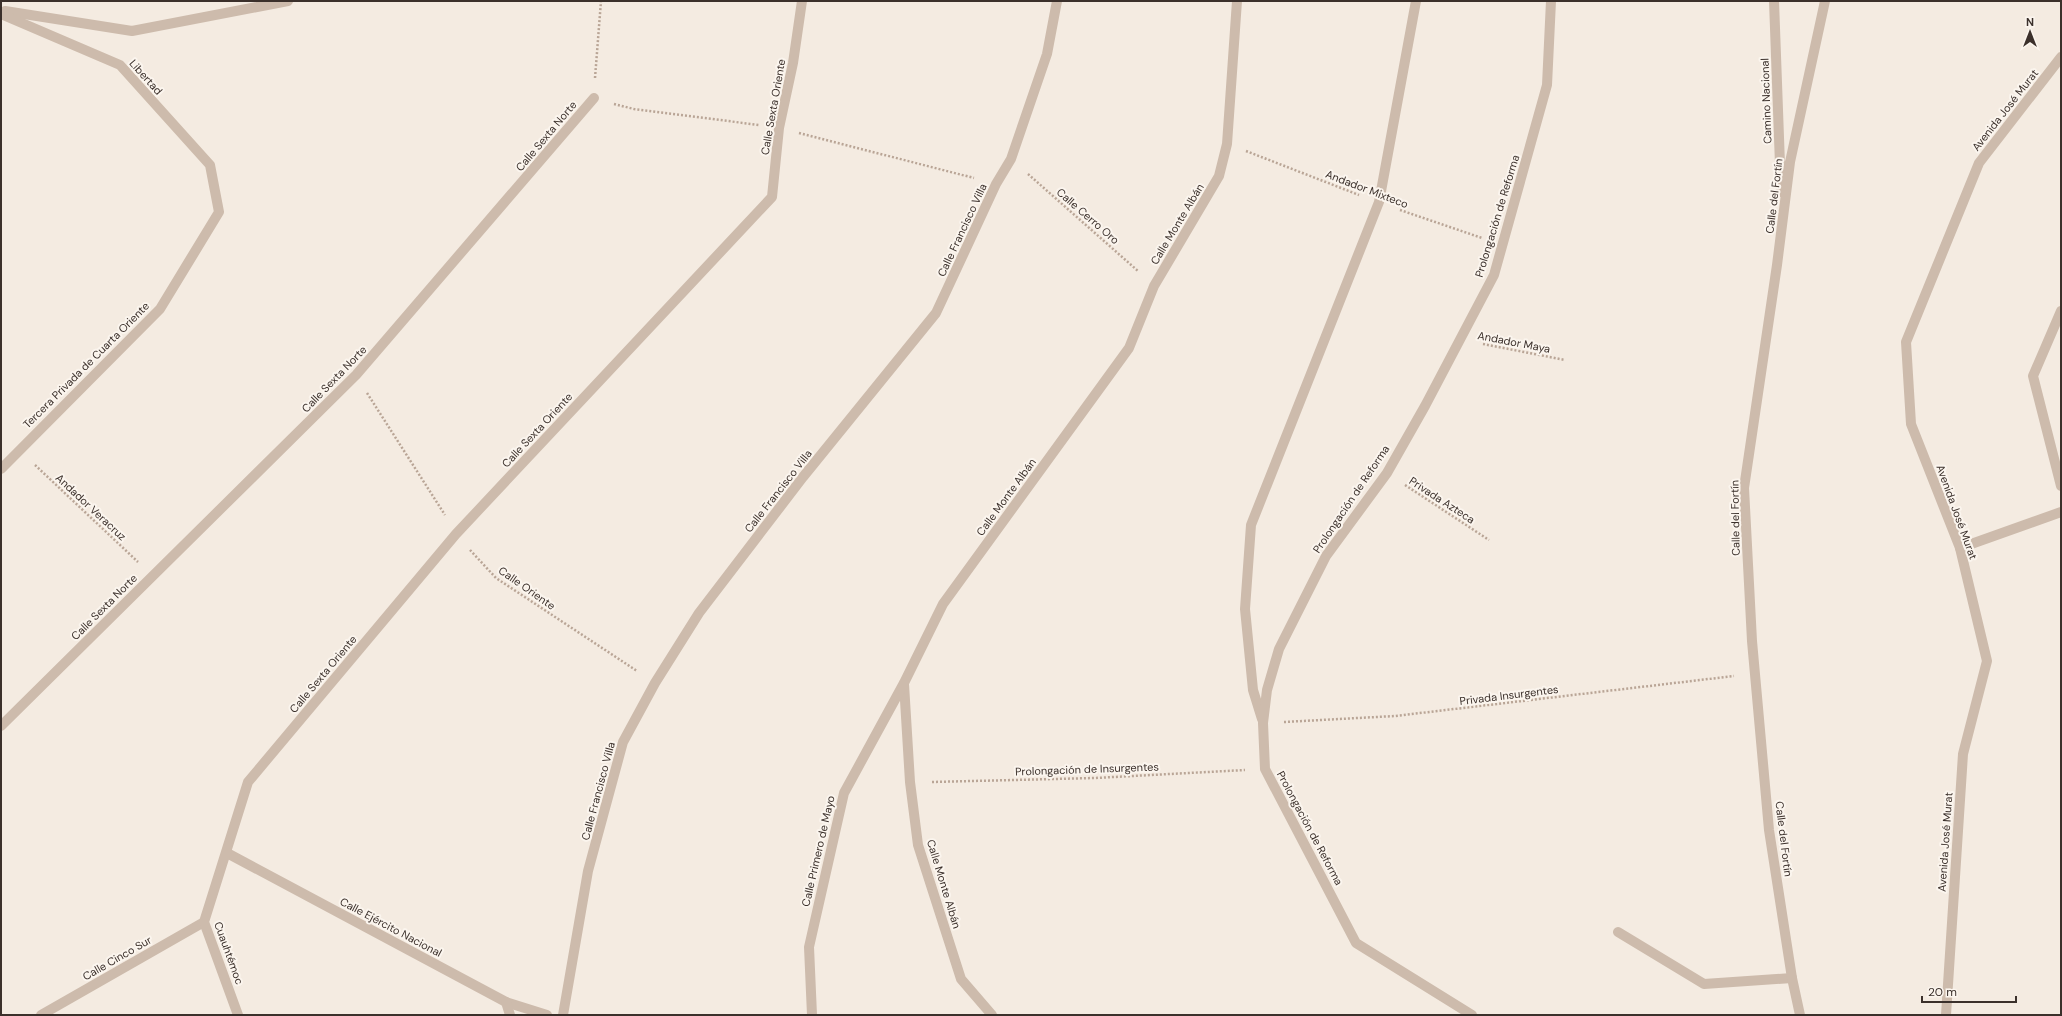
<svg xmlns="http://www.w3.org/2000/svg" width="2062" height="1016" viewBox="0 0 2062 1016" font-family="'DM Sans',sans-serif">
<style>
.lines{fill:none;stroke-linecap:round;stroke-linejoin:round}
.path{stroke:#b9a596;stroke-width:2.5;stroke-dasharray:2 2;stroke-linecap:butt}
.minor{stroke:#cdbbac;stroke-width:10}
.tertiary{stroke:#cdbbac;stroke-width:10}
.labels{text-anchor:middle;stroke-width:4;stroke-linejoin:round;paint-order:stroke}
.street-label{font-size:11px;fill:#3b302b;stroke:#fbf5ee}
</style>
<rect width="100%" height="100%" fill="#f4ebe1"/>
<g class="lines">
<!-- path -->
<g class="path">
<path d="M 595,78 L 601,1"/>
<path d="M 614,104 L 634,109 L 759,125"/>
<path d="M 799,133 L 974,178"/>
<path d="M 1246,151 L 1359,195"/>
<path d="M 1028,174 L 1138,271"/>
<path d="M 1400,210 L 1482,238"/>
<path d="M 1483,344 L 1565,360"/>
<path d="M 367,393 L 445,515"/>
<path d="M 35,465 L 138,562"/>
<path d="M 1405,485 L 1489,540"/>
<path d="M 470,550 L 496,578 L 637,671"/>
<path d="M 1284,722 L 1395,716 L 1734,676"/>
<path d="M 932,782 L 1095,778 L 1245,770"/>
</g>
<!-- minor -->
<g class="minor">
<path d="M 1774,1 L 1781,192"/>
<path d="M 5,11 L 132,31 L 288,1"/>
<path d="M 1,14 L 120,65 L 210,165 L 219,212 L 160,309 L 1,469"/>
<path d="M 2061,311 L 2033,376 L 2061,486"/>
<path d="M 1960,548 L 2061,512"/>
<path d="M 904,684 L 910,782 L 918,845 L 961,979 L 992,1015"/>
<path d="M 1262,719 L 1253,690 L 1245,609 L 1251,525 L 1379,202 L 1416,1"/>
<path d="M 1,726 L 356,375 L 594,98"/>
<path d="M 227,853 L 506,1002 L 547,1015"/>
<path d="M 1618,932 L 1704,984 L 1792,978"/>
<path d="M 506,1002 L 510,1015"/>
<path d="M 41,1015 L 204,922"/>
<path d="M 238,1015 L 204,922 L 248,782 L 456,534 L 772,197 L 779,128 L 793,63 L 802,1"/>
<path d="M 563,1015 L 588,871 L 623,742 L 655,683 L 699,613 L 803,477 L 936,313 L 996,184 L 1011,159 L 1047,54 L 1057,1"/>
<path d="M 812,1015 L 809,947 L 844,793 L 904,683 L 943,604 L 1129,348 L 1154,286 L 1219,176 L 1227,144 L 1237,1"/>
<path d="M 1472,1015 L 1356,943 L 1265,769 L 1263,723 L 1267,690 L 1279,649 L 1326,556 L 1387,473 L 1425,406 L 1494,275 L 1547,85 L 1551,1"/>
<path d="M 1800,1015 L 1792,978 L 1769,830 L 1752,641 L 1744,488 L 1777,265 L 1790,162 L 1825,1"/>
</g>
<!-- tertiary -->
<path class="tertiary" d="M 1946,1015 L 1963,754 L 1987,661 L 1960,548 L 1911,424 L 1906,342 L 1979,163 L 2061,57"/>
</g>
<g class="labels">
<!-- street labels -->
<g class="street-label">
<text transform="translate(146 77) rotate(48)" y="4">Libertad</text>
<text transform="translate(1766 101) rotate(-92)" y="4">Camino Nacional</text>
<text transform="translate(773 107) rotate(-80)" y="4">Calle Sexta Oriente</text>
<text transform="translate(2005 110) rotate(-52)" y="4">Avenida José Murat</text>
<text transform="translate(546 136) rotate(-50)" y="4">Calle Sexta Norte</text>
<text transform="translate(1367 189) rotate(21)" y="4">Andador Mixteco</text>
<text transform="translate(1774 196) rotate(-83)" y="4">Calle del Fortín</text>
<text transform="translate(1088 216) rotate(41)" y="4">Calle Cerro Oro</text>
<text transform="translate(1497 216) rotate(-73)" y="4">Prolongación de Reforma</text>
<text transform="translate(1177 224) rotate(-59)" y="4">Calle Monte Albán</text>
<text transform="translate(962 230) rotate(-65)" y="4">Calle Francisco Villa</text>
<text transform="translate(1514 342) rotate(11)" y="4">Andador Maya</text>
<text transform="translate(86 365) rotate(-45)" y="4">Tercera Privada de Cuarta Oriente</text>
<text transform="translate(334 379) rotate(-46)" y="4">Calle Sexta Norte</text>
<text transform="translate(537 430) rotate(-47)" y="4">Calle Sexta Oriente</text>
<text transform="translate(778 491) rotate(-52)" y="4">Calle Francisco Villa</text>
<text transform="translate(1006 497) rotate(-54)" y="4">Calle Monte Albán</text>
<text transform="translate(1351 499) rotate(-56)" y="4">Prolongación de Reforma</text>
<text transform="translate(1442 500) rotate(33)" y="4">Privada Azteca</text>
<text transform="translate(91 507) rotate(43)" y="4">Andador Veracruz</text>
<text transform="translate(1957 512) rotate(70)" y="4">Avenida José Murat</text>
<text transform="translate(1735 518) rotate(-91)" y="4">Calle del Fortín</text>
<text transform="translate(527 588) rotate(35)" y="4">Calle Oriente</text>
<text transform="translate(104 607) rotate(-45)" y="4">Calle Sexta Norte</text>
<text transform="translate(323 674) rotate(-50)" y="4">Calle Sexta Oriente</text>
<text transform="translate(1509 695) rotate(-7)" y="4">Privada Insurgentes</text>
<text transform="translate(1087 769) rotate(-2)" y="4">Prolongación de Insurgentes</text>
<text transform="translate(598 791) rotate(-75)" y="4">Calle Francisco Villa</text>
<text transform="translate(1310 828) rotate(62)" y="4">Prolongación de Reforma</text>
<text transform="translate(1784 839) rotate(83)" y="4">Calle del Fortín</text>
<text transform="translate(1945 842) rotate(-86)" y="4">Avenida José Murat</text>
<text transform="translate(818 851) rotate(-77)" y="4">Calle Primero de Mayo</text>
<text transform="translate(944 884) rotate(73)" y="4">Calle Monte Albán</text>
<text transform="translate(391 927) rotate(28)" y="4">Calle Ejército Nacional</text>
<text transform="translate(229 953) rotate(70)" y="4">Cuauhtémoc</text>
<text transform="translate(117 958) rotate(-30)" y="4">Calle Cinco Sur</text>
</g>
</g>
<!-- border -->
<rect width="2062" height="1016" fill="none" stroke="#3b302b" stroke-width="4"/>
<!-- north arrow -->
<g transform="translate(2030 32)" stroke="#fbf5ee" stroke-width="3" paint-order="stroke">
<path d="M0-3L7 15L0 10L-7 15Z" fill="#3b302b"/>
<text y="-6" font-size="11" font-weight="bold" text-anchor="middle" fill="#3b302b">N</text>
</g>
<!-- scale -->
<path d="M1922 996v6h94v-6" fill="none" stroke="#3b302b" stroke-width="2"/>
<text x="1928" y="996" font-size="12" fill="#3b302b" stroke="#fbf5ee" stroke-width="3" paint-order="stroke">20 m</text>
</svg>
